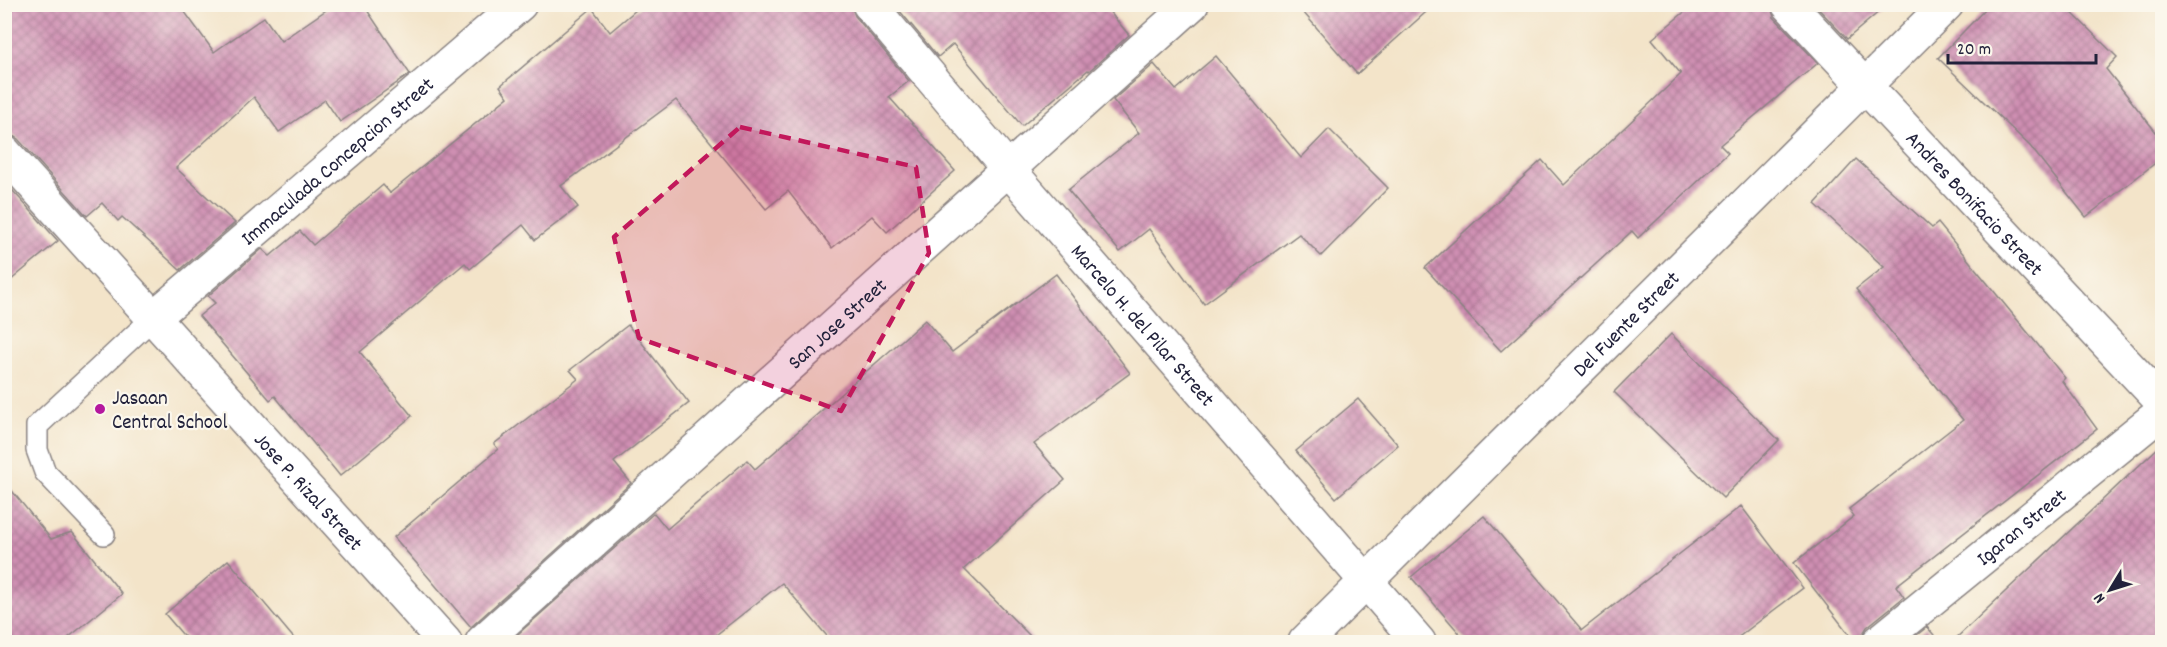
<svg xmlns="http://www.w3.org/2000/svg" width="2167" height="647" viewBox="0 0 2167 647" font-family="Dekko,sans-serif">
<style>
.building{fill:url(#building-cross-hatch)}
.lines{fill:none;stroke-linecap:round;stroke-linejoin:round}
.service-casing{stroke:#8a8382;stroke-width:24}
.minor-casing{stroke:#8a8382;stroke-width:36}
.service{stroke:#fff;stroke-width:21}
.minor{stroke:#fff;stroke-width:33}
.marked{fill:#c2185b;fill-opacity:0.2;stroke:#c2185b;stroke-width:4.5;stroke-dasharray:12 8;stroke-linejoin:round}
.poi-dot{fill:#b5179e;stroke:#fbf7ec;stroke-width:2}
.labels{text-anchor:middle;stroke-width:4.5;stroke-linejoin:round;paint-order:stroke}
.street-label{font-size:21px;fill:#22223b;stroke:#fbf7ec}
.poi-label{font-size:21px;fill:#22223b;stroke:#fbf7ec;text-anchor:start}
</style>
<defs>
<pattern id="building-cross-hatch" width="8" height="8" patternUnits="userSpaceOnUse" patternTransform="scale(1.5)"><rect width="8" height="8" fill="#cf8fb2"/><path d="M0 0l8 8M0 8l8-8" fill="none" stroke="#a87492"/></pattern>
</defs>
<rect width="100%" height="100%" fill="#fbf7ec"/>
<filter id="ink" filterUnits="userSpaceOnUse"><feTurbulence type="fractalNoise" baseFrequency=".0167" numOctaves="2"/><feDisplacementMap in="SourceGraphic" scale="12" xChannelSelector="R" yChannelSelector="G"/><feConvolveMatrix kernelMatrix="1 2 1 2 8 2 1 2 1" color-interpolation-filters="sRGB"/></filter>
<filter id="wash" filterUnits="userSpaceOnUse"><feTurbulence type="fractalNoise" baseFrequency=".008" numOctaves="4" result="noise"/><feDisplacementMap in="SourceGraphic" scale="24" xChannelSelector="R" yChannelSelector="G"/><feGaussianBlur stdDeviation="1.35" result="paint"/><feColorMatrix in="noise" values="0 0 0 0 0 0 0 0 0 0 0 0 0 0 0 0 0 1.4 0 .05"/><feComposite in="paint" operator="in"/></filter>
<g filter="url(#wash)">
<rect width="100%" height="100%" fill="#f3e4c9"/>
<g id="blocks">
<!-- building -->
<g class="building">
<path d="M 18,4 L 179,4 L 214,52 L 264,17 L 281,41 L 335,4 L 363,4 L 410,74 L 340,122 L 325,100 L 279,132 L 254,97 L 176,168 L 235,223 L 180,270 L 122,217 L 118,221 L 102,203 L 87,216 L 18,139 L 10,134 L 4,134 L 4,16 Z"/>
<path d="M 643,4 L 851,4 L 855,16 L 909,81 L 889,97 L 955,171 L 887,232 L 872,216 L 832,248 L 788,191 L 766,209 L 676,100 L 561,186 L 578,207 L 535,240 L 523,225 L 470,269 L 465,263 L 360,352 L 412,416 L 340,476 L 275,396 L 270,400 L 199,316 L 215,303 L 208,296 L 262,249 L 270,256 L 300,231 L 313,245 L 383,185 L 390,193 L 508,97 L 500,86 L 592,8 L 610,32 Z"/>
<path d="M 894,4 L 1103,4 L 1129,35 L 1089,71 L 1088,70 L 1022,126 L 953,44 L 938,57 Z"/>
<path d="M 1296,4 L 1435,4 L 1357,74 Z"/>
<path d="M 1694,4 L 1770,4 L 1774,17 L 1818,63 L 1720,145 L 1728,153 L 1638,238 L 1632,231 L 1501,351 L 1425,268 L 1542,160 L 1564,185 L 1681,74 L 1652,39 Z"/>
<path d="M 1814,4 L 1888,4 L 1847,39 Z"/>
<path d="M 1990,4 L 2063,4 L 2117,57 L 2106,69 L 2163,141 L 2163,157 L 2086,217 L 2030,146 L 1938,58 Z"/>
<path d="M 1216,56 L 1301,158 L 1329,129 L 1388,188 L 1321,256 L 1299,234 L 1204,304 L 1149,229 L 1120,252 L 1068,190 L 1139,133 L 1113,100 L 1154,64 L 1176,90 Z"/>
<path d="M 1856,159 L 1932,228 L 1938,223 L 2065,378 L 2062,381 L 2097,429 L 1896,586 L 1904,597 L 1867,627 L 1862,635 L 1861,642 L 1855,642 L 1794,563 L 1854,516 L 1849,509 L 1963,420 L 1856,289 L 1884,267 L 1815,204 Z"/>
<path d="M 4,181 L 58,241 L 4,286 Z"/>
<path d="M 1056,274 L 1130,373 L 1034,444 L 1065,480 L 964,569 L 1036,642 L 832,642 L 782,583 L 707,642 L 509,642 L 654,513 L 667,529 L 747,460 L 755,469 L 925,320 L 952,352 Z"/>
<path d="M 628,325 L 689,403 L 614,462 L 631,483 L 471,627 L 394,537 L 498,449 L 494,444 L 578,379 L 570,370 Z"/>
<path d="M 1671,334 L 1779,440 L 1723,498 L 1614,392 Z"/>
<path d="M 1358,399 L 1398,445 L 1336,498 L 1296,451 Z"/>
<path d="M 2163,443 L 2163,642 L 1952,642 Z"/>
<path d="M 4,481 L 51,539 L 72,532 L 122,594 L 63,642 L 4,642 Z"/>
<path d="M 1741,506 L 1803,588 L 1732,642 L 1467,642 L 1411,577 L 1484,516 L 1582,630 Z"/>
<path d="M 228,560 L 297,642 L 189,642 L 165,614 Z"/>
<path d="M 1927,627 L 1940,642 L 1908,642 Z"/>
</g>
</g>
</g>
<g filter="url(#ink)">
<use href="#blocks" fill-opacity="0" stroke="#8a8382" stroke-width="1.5"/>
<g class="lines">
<defs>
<path id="service" d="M 104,534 L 45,472 L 37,450 L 37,426 L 153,318"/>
<g id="minor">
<path id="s1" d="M 869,4 L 1009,170 L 1419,642"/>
<path id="s2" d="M 1788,4 L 2162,402"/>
<path id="s3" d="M 4,152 L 445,642"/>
<path id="s4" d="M 153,318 L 520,4"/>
<path id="s5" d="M 482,642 L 1192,4"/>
<path id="s6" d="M 1305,642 L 1947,4"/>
<path id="s7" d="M 1879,642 L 2162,412"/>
</g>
</defs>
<!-- service casing -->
<use href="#service" class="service-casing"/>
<!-- minor casing -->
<use href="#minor" class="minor-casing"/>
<!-- service -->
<use href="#service" class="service"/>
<!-- minor -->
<use href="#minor" class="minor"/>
</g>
</g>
<!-- marked area -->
<path class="marked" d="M 740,127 L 916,167 L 929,253 L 841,411 L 639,338 L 614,237 Z"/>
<!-- markers -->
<circle class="poi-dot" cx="100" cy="409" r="6"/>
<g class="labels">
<!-- street labels -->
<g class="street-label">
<text dy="7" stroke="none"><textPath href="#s4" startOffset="242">Immaculada Concepcion Street</textPath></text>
<text dy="7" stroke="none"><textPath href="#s2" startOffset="273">Andres Bonifacio Street</textPath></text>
<text dy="7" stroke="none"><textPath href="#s5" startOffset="477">San Jose Street</textPath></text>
<text dy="7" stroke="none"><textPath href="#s1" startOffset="422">Marcelo H. del Pilar Street</textPath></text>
<text dy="7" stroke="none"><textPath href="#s6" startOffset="452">Del Fuente Street</textPath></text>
<text dy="7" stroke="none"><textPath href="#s3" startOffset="456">Jose P. Rizal Street</textPath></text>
<text dy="7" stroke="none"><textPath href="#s7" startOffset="183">Igaran Street</textPath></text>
</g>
<!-- poi labels -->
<g class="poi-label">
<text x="112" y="404">Jasaan<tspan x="112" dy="24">Central School</tspan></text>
</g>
</g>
<!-- margin -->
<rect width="2167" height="647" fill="none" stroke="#fbf7ec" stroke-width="24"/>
<!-- north arrow -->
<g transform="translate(2110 590) rotate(232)" stroke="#fbf7ec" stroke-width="4.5" paint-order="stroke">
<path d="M0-4.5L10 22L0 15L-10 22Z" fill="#22223b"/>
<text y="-9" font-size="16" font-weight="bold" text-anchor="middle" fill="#22223b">N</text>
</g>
<!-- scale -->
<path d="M1948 54v9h148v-9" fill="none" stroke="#22223b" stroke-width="3"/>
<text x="1957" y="54" font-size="18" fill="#22223b" stroke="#fbf7ec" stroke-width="4.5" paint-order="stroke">20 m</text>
</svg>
